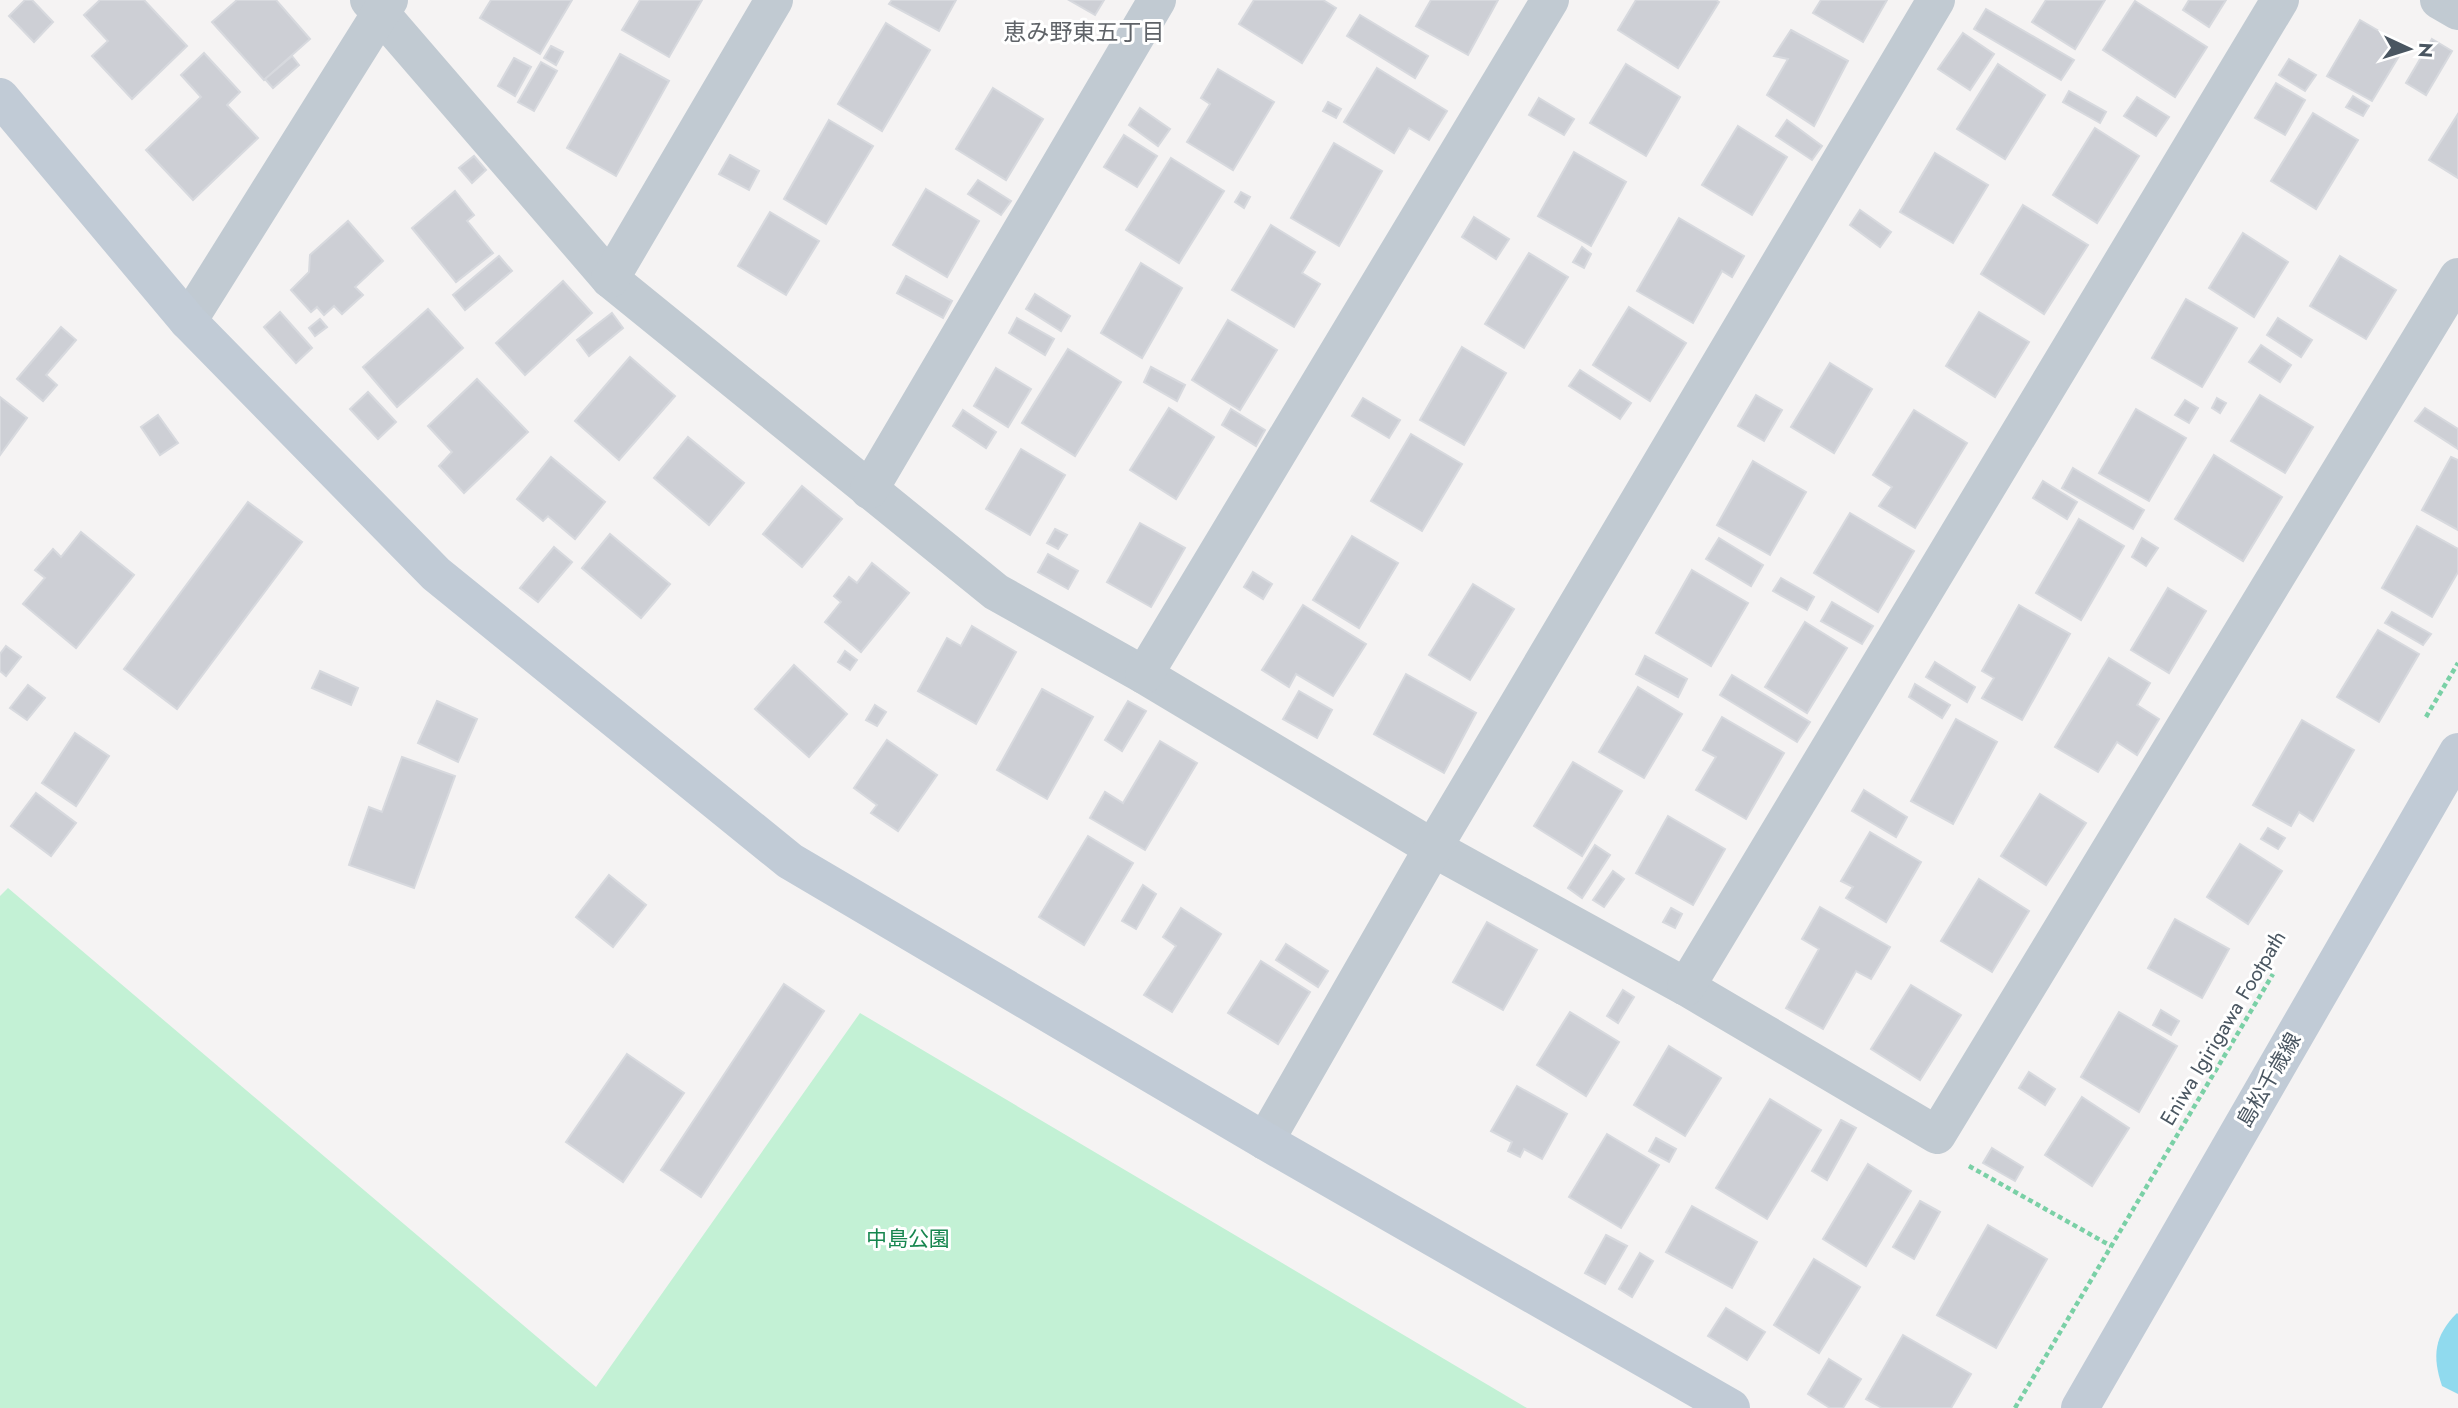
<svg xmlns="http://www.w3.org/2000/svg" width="2458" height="1408" viewBox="0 0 2458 1408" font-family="Jost,'Noto Sans JP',sans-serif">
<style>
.green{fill:#c3f1d5}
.water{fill:#90daee}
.building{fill:#cdcfd5;stroke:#d7d9de;stroke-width:2}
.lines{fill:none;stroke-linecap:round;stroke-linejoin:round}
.path{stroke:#7ad0a6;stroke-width:4.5;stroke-dasharray:5 3.5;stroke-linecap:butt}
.street{stroke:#c1cad2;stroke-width:38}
.secondary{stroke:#c1cbd6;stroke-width:38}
.labels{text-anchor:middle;stroke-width:6;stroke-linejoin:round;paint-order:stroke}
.street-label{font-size:21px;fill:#4a5661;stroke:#fff}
.park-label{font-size:21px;fill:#17864f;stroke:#fff}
.neighbourhood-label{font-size:23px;fill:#5f6368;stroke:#fff}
</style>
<rect width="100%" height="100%" fill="#f5f3f3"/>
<!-- green -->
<path class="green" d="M 8,888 L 596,1387 L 860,1013 L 1527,1408 L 0,1408 L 0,896 Z"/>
<!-- water -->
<path class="water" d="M 2457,1313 L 2458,1314 L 2458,1394 L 2442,1386 C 2432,1356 2434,1336 2457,1313 Z"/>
<!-- building -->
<g class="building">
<path d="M 25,0 L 32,0 L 53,22 L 34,42 L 9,16 Z"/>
<path d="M 100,0 L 144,0 L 187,46 L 132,99 L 92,56 L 108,41 L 84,15 Z"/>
<path d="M 237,0 L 276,0 L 310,39 L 264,80 L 212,22 Z"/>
<path d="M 491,0 L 572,0 L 540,54 L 480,18 Z"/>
<path d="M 640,0 L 702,0 L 669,57 L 622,30 Z"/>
<path d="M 892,0 L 956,0 L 939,31 L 889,4 Z"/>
<path d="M 1069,0 L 1104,0 L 1095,15 Z"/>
<path d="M 1254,0 L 1323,0 L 1336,8 L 1302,63 L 1239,24 Z"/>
<path d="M 1431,0 L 1498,0 L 1468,55 L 1416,26 Z"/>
<path d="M 1636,0 L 1716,0 L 1719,2 L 1678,68 L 1618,30 Z"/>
<path d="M 1821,0 L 1887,0 L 1863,42 L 1813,13 Z"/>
<path d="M 2046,0 L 2105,0 L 2075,49 L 2032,22 Z"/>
<path d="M 2189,0 L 2226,0 L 2209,27 L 2183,10 Z"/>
<path d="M 2135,1 L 2207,47 L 2175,97 L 2103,50 Z"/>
<path d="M 1986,9 L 2074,60 L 2061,80 L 1974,29 Z"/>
<path d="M 1360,15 L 1428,56 L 1415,78 L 1347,36 Z"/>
<path d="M 2360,20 L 2405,46 L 2372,101 L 2327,76 Z"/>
<path d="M 886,23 L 930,50 L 882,131 L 838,104 Z"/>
<path d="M 1791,30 L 1848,61 L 1814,126 L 1767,95 L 1788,59 L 1774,56 Z"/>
<path d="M 1963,33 L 1994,54 L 1970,90 L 1938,69 Z"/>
<path d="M 2432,39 L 2452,51 L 2426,95 L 2406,83 Z"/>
<path d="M 551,46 L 563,52 L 556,65 L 544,58 Z"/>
<path d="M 204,53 L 240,92 L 227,105 L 258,138 L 193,200 L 146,150 L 201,97 L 181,75 Z"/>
<path d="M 620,54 L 669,81 L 616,176 L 567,148 Z"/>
<path d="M 292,56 L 299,65 L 273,88 L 265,79 Z"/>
<path d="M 514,58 L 531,67 L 515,96 L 498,86 Z"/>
<path d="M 2289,59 L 2316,75 L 2305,91 L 2279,75 Z"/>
<path d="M 541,62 L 557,71 L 534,111 L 518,102 Z"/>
<path d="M 1626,64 L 1680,97 L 1646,156 L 1590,123 Z"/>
<path d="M 1998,64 L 2045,95 L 2005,159 L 1957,129 Z"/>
<path d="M 1377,68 L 1447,111 L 1429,140 L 1409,128 L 1394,153 L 1344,122 Z"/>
<path d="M 1218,69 L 1274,102 L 1233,170 L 1187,142 L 1210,104 L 1201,98 Z"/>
<path d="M 2276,83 L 2305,100 L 2285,135 L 2255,118 Z"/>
<path d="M 993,88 L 1043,119 L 1006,180 L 956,149 Z"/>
<path d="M 2069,91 L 2106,112 L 2100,123 L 2063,102 Z"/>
<path d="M 2353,96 L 2369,106 L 2363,116 L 2346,107 Z"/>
<path d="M 2137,97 L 2169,117 L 2156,136 L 2124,116 Z"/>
<path d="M 1539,98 L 1574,119 L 1564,135 L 1529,115 Z"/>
<path d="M 1328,102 L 1341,109 L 1336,118 L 1323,111 Z"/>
<path d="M 1140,108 L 1170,129 L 1158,146 L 1129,125 Z"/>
<path d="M 2313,113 L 2358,140 L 2316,209 L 2271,181 Z"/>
<path d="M 2458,114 L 2458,178 L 2429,160 Z"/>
<path d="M 829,120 L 873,146 L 826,224 L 784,199 Z"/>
<path d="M 1787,120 L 1822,146 L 1812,160 L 1776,136 Z"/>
<path d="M 1738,126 L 1787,157 L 1752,215 L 1702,185 Z"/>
<path d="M 2095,128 L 2139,156 L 2097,223 L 2053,195 Z"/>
<path d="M 1124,135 L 1157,156 L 1137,187 L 1104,167 Z"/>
<path d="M 1334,143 L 1382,171 L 1339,246 L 1291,218 Z"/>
<path d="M 1574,152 L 1626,182 L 1591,246 L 1538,216 Z"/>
<path d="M 1935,153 L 1988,185 L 1953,243 L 1900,212 Z"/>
<path d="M 730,155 L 759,171 L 749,190 L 719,174 Z"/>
<path d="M 474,156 L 486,170 L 472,183 L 459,168 Z"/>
<path d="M 1171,158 L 1224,191 L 1179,263 L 1126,230 Z"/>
<path d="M 978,180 L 1011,201 L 1001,215 L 968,194 Z"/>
<path d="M 926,189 L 979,221 L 947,277 L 893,245 Z"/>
<path d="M 455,191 L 474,215 L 467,221 L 493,253 L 456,282 L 412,228 Z"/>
<path d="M 1241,192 L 1250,197 L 1244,208 L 1235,202 Z"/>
<path d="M 2023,205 L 2088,245 L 2044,314 L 1981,274 Z"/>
<path d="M 1860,210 L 1891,232 L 1880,247 L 1850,225 Z"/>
<path d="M 770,212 L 819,241 L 786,295 L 738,266 Z"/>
<path d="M 1474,217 L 1509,239 L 1496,259 L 1462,237 Z"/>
<path d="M 1679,218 L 1744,256 L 1732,277 L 1722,271 L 1693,323 L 1637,291 Z"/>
<path d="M 348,221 L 383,261 L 355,287 L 363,295 L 342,314 L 334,306 L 324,315 L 317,307 L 311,312 L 291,290 L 309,272 L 310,255 Z"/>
<path d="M 1271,225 L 1315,252 L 1302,273 L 1320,284 L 1294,327 L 1232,290 Z"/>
<path d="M 2243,233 L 2288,262 L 2254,317 L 2209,288 Z"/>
<path d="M 1582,247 L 1591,254 L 1584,268 L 1573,262 Z"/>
<path d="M 1529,253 L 1568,277 L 1524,348 L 1485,324 Z"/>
<path d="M 499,256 L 512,271 L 465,310 L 453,295 Z"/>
<path d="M 2340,256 L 2396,290 L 2366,339 L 2310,306 Z"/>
<path d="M 1141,263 L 1182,288 L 1142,358 L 1101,333 Z"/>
<path d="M 906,276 L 952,301 L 943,318 L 897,293 Z"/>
<path d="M 563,281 L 592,313 L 525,375 L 496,343 Z"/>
<path d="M 1035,294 L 1070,316 L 1061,331 L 1026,309 Z"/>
<path d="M 2186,299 L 2237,328 L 2202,387 L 2152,358 Z"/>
<path d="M 1629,307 L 1686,343 L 1650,401 L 1593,365 Z"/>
<path d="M 428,309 L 463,348 L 397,407 L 363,367 Z"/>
<path d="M 280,312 L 312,348 L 296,363 L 264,327 Z"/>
<path d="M 1979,312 L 2029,342 L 1995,397 L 1946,366 Z"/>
<path d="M 612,313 L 623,328 L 589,356 L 577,340 Z"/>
<path d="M 1017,318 L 1054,339 L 1045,355 L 1009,333 Z"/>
<path d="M 2278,318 L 2312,340 L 2301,357 L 2267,335 Z"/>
<path d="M 320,319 L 327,327 L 315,336 L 309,328 Z"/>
<path d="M 1228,320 L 1277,350 L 1240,410 L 1192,380 Z"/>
<path d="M 61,327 L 76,340 L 46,375 L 57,385 L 43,401 L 17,379 Z"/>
<path d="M 2261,345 L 2291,365 L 2280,382 L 2249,362 Z"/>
<path d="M 1462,347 L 1506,373 L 1464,445 L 1420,420 Z"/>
<path d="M 1068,349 L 1121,382 L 1075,456 L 1022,423 Z"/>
<path d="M 630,357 L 675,396 L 619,460 L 575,421 Z"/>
<path d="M 1830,363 L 1872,389 L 1834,453 L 1791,427 Z"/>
<path d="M 1151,367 L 1185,385 L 1177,401 L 1144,382 Z"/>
<path d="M 996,368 L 1031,389 L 1008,427 L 974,406 Z"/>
<path d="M 1580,370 L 1631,403 L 1620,419 L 1569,386 Z"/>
<path d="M 477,379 L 528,432 L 464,493 L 439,466 L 452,452 L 428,426 Z"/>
<path d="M 368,392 L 396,422 L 378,439 L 350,409 Z"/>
<path d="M 1756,395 L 1782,410 L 1764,441 L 1738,426 Z"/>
<path d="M 2260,395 L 2313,427 L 2285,473 L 2231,441 Z"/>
<path d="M 0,397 L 27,418 L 0,455 Z"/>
<path d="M 1363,398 L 1400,420 L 1389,438 L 1352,416 Z"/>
<path d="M 2217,398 L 2226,403 L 2220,413 L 2212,408 Z"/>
<path d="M 2185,400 L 2198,408 L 2189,423 L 2175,415 Z"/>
<path d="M 1169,408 L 1214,437 L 1176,499 L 1130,470 Z"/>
<path d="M 2425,408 L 2458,429 L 2458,449 L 2415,421 Z"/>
<path d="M 1231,409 L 1265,430 L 1256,446 L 1222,425 Z"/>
<path d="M 2136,409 L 2186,438 L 2149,501 L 2099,473 Z"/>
<path d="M 963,410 L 996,432 L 986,448 L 953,426 Z"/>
<path d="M 1914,410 L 1967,443 L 1915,528 L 1879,506 L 1892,487 L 1873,475 Z"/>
<path d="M 158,415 L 178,443 L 160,455 L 141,427 Z"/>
<path d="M 1411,434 L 1462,464 L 1422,531 L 1371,501 Z"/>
<path d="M 688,437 L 744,483 L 709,525 L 654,478 Z"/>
<path d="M 1021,449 L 1065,475 L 1030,535 L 986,509 Z"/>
<path d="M 2214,455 L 2282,497 L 2243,561 L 2175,519 Z"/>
<path d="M 551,457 L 605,502 L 575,539 L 548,516 L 543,521 L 517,499 Z"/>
<path d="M 2451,457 L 2458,460 L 2458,530 L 2422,510 Z"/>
<path d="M 1753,461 L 1806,492 L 1770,555 L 1717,525 Z"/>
<path d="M 2073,468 L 2144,510 L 2133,529 L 2062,488 Z"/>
<path d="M 2043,481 L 2077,502 L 2067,519 L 2033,498 Z"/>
<path d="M 802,486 L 842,519 L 802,567 L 763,534 Z"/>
<path d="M 248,502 L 302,542 L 177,709 L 124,669 Z"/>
<path d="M 1850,513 L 1914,551 L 1878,612 L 1814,573 Z"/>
<path d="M 2079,519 L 2124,546 L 2081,620 L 2036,593 Z"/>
<path d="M 1140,523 L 1185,548 L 1151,607 L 1107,582 Z"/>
<path d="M 2417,526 L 2458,549 L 2458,572 L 2432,617 L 2382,588 Z"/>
<path d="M 1055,529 L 1067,535 L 1058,549 L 1047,543 Z"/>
<path d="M 81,532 L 134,575 L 76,648 L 23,604 L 45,578 L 35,570 L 53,549 L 61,557 Z"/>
<path d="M 610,534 L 670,584 L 641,618 L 582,568 Z"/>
<path d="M 1352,536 L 1398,563 L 1359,628 L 1313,600 Z"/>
<path d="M 1719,538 L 1763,565 L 1751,586 L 1706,559 Z"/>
<path d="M 2142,538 L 2158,548 L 2146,566 L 2132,557 Z"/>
<path d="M 554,547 L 572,562 L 538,602 L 520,588 Z"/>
<path d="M 1048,554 L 1078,571 L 1068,589 L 1038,572 Z"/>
<path d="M 872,563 L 909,593 L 861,652 L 825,622 L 841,602 L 834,596 L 849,577 L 857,583 Z"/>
<path d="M 1692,570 L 1748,603 L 1711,666 L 1656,633 Z"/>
<path d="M 1253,572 L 1272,584 L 1263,599 L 1244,587 Z"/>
<path d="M 1781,578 L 1814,597 L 1807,610 L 1773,591 Z"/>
<path d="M 1473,584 L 1514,609 L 1470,680 L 1429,655 Z"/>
<path d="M 2168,588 L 2206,611 L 2169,673 L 2131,650 Z"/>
<path d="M 1832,602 L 1873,626 L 1862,644 L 1821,621 Z"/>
<path d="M 1303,605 L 1366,644 L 1333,696 L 1296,674 L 1289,687 L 1262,670 Z"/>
<path d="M 2019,605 L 2070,634 L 2022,720 L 1982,698 L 1994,678 L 1982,671 Z"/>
<path d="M 2392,612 L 2431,634 L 2423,645 L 2385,623 Z"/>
<path d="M 1805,622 L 1847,648 L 1807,713 L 1765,687 Z"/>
<path d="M 972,626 L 1016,652 L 976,724 L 918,691 L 947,638 L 961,646 Z"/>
<path d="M 2378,630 L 2419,654 L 2379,722 L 2337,697 Z"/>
<path d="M 6,646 L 21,657 L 6,676 L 0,671 L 0,654 Z"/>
<path d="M 845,651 L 857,660 L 850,670 L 838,662 Z"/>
<path d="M 1645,656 L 1687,679 L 1678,697 L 1636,674 Z"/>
<path d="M 2109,658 L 2150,683 L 2137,705 L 2159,719 L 2137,755 L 2117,742 L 2098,772 L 2055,747 Z"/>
<path d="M 1935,662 L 1975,687 L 1967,702 L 1926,677 Z"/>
<path d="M 794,665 L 847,714 L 809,757 L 755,709 Z"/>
<path d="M 320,671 L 358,688 L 351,705 L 312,688 Z"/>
<path d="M 1406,674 L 1476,713 L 1444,773 L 1374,734 Z"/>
<path d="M 1732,675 L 1810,722 L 1797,742 L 1720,695 Z"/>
<path d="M 1915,684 L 1950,705 L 1942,718 L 1909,697 Z"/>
<path d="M 28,685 L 45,698 L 27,720 L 10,708 Z"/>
<path d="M 1638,687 L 1682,714 L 1644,778 L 1599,752 Z"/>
<path d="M 1042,689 L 1093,717 L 1047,799 L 997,770 Z"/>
<path d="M 1299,691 L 1332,710 L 1317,738 L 1283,719 Z"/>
<path d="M 437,701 L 477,719 L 458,762 L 418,743 Z"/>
<path d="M 1128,701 L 1146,711 L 1122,751 L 1105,740 Z"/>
<path d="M 875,705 L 886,712 L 877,726 L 866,720 Z"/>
<path d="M 1722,717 L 1784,753 L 1746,819 L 1696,790 L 1716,757 L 1703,750 Z"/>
<path d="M 1956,719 L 1997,742 L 1953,824 L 1911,801 Z"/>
<path d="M 2302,720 L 2354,750 L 2313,821 L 2299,812 L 2291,826 L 2253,805 Z"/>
<path d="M 75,733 L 109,756 L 76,806 L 42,783 Z"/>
<path d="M 887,740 L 937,775 L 898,831 L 871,813 L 877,805 L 854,788 Z"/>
<path d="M 1160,741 L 1197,763 L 1145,850 L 1090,818 L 1105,792 L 1123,803 Z"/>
<path d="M 402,757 L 455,776 L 414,888 L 349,865 L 369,807 L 382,812 Z"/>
<path d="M 1573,762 L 1622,791 L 1582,856 L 1534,826 Z"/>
<path d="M 1864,790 L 1907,817 L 1896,837 L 1852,811 Z"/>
<path d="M 36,793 L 76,823 L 51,856 L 11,826 Z"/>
<path d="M 2040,794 L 2086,823 L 2046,885 L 2001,856 Z"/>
<path d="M 1668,816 L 1725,849 L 1693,905 L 1636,873 Z"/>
<path d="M 2268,828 L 2285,838 L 2278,849 L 2261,839 Z"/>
<path d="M 1870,832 L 1921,862 L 1886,922 L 1846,898 L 1853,887 L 1841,881 Z"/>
<path d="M 1088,836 L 1133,863 L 1084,945 L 1039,917 Z"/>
<path d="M 2240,844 L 2282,871 L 2248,924 L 2207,897 Z"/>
<path d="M 1595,845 L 1610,855 L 1582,898 L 1568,888 Z"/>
<path d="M 1613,871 L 1624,879 L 1604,907 L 1593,900 Z"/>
<path d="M 609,875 L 646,905 L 613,947 L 576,917 Z"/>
<path d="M 1979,879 L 2029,911 L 1992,972 L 1941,941 Z"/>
<path d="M 1143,885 L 1156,894 L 1136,929 L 1122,921 Z"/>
<path d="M 1820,907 L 1890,947 L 1871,979 L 1856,971 L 1823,1029 L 1786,1008 L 1819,949 L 1802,939 Z"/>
<path d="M 1181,908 L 1221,934 L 1172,1012 L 1144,995 L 1176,946 L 1163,937 Z"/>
<path d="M 1671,908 L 1682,914 L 1675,928 L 1663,922 Z"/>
<path d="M 2175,919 L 2229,949 L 2202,998 L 2148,968 Z"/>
<path d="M 1487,922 L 1537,950 L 1503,1010 L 1453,982 Z"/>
<path d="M 1286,944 L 1328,971 L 1318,987 L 1276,960 Z"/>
<path d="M 1261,961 L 1310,992 L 1278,1044 L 1228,1013 Z"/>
<path d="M 784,984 L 824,1011 L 701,1197 L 661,1170 Z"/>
<path d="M 1911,985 L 1961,1015 L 1920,1080 L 1871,1049 Z"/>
<path d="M 1623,990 L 1634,997 L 1618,1023 L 1607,1016 Z"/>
<path d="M 2161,1010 L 2179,1021 L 2171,1035 L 2153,1025 Z"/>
<path d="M 1570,1012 L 1619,1042 L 1586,1096 L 1537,1065 Z"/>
<path d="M 2119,1012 L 2177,1046 L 2139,1112 L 2081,1077 Z"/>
<path d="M 1669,1046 L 1721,1078 L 1685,1136 L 1634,1105 Z"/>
<path d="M 627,1054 L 684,1093 L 623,1182 L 566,1142 Z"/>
<path d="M 2029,1072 L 2055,1089 L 2045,1105 L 2019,1088 Z"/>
<path d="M 1517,1086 L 1567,1114 L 1542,1159 L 1524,1149 L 1520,1157 L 1508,1151 L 1512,1142 L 1491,1131 Z"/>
<path d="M 2082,1097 L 2129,1128 L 2092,1186 L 2045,1155 Z"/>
<path d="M 1770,1099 L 1821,1130 L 1767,1219 L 1716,1188 Z"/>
<path d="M 1841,1120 L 1856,1128 L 1827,1180 L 1812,1171 Z"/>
<path d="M 1607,1134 L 1659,1165 L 1621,1228 L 1569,1197 Z"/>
<path d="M 1656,1138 L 1676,1149 L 1669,1162 L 1649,1151 Z"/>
<path d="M 1992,1148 L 2023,1167 L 2015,1181 L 1983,1163 Z"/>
<path d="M 1868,1164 L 1911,1191 L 1866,1266 L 1823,1239 Z"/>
<path d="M 1920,1201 L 1940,1212 L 1914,1259 L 1893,1247 Z"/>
<path d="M 1692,1206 L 1757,1242 L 1732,1288 L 1666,1252 Z"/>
<path d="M 1988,1225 L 2047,1259 L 1996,1348 L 1937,1315 Z"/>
<path d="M 1606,1235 L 1627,1246 L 1605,1284 L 1585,1273 Z"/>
<path d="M 1640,1253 L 1653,1261 L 1632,1297 L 1619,1289 Z"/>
<path d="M 1814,1259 L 1860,1287 L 1819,1353 L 1774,1325 Z"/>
<path d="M 1726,1308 L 1765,1332 L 1747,1360 L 1708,1336 Z"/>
<path d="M 1903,1335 L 1971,1374 L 1951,1408 L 1882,1408 L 1866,1399 Z"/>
<path d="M 1829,1359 L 1861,1379 L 1843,1408 L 1830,1408 L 1808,1394 Z"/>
</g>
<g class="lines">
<!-- path -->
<g class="path">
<path d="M 2426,717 L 2458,663"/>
<path d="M 1969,1166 L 2111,1246"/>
<path d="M 2015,1408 L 2273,974"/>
</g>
<!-- street -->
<g class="street">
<path d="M 369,0 L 610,279 L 996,592 L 1144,675 L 1433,848 L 1686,987 L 1937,1135 L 2458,277"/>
<path d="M 2439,0 L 2458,11"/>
<path d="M 610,279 L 774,0"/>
<path d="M 188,321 L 389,0"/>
<path d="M 869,490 L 1157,0"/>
<path d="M 1144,675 L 1550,0"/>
<path d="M 1686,987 L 2280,0"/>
<path d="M 1265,1141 L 1433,848 L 1936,0"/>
</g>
<!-- secondary -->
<g class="secondary">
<path d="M 0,97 L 188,321 L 436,574 L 790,861 L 1265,1141 L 1731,1408"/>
<path d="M 2080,1408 L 2458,752"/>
</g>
</g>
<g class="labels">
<!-- street labels -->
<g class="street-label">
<text transform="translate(2223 1028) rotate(-59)" y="7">Eniwa Igirigawa Footpath</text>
<text transform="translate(2269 1080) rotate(-60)" y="7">島松千歳線</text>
</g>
<!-- park labels -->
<g class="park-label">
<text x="908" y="1246">中島公園</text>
</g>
<!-- neighbourhood labels -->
<g class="neighbourhood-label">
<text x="1084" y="40">恵み野東五丁目</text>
</g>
</g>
<!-- north arrow -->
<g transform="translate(2409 49) rotate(94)" stroke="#ffffff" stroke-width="5" paint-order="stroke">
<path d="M0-5L12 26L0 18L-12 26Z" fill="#4a5661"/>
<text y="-10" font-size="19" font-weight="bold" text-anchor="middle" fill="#4a5661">N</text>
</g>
</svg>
